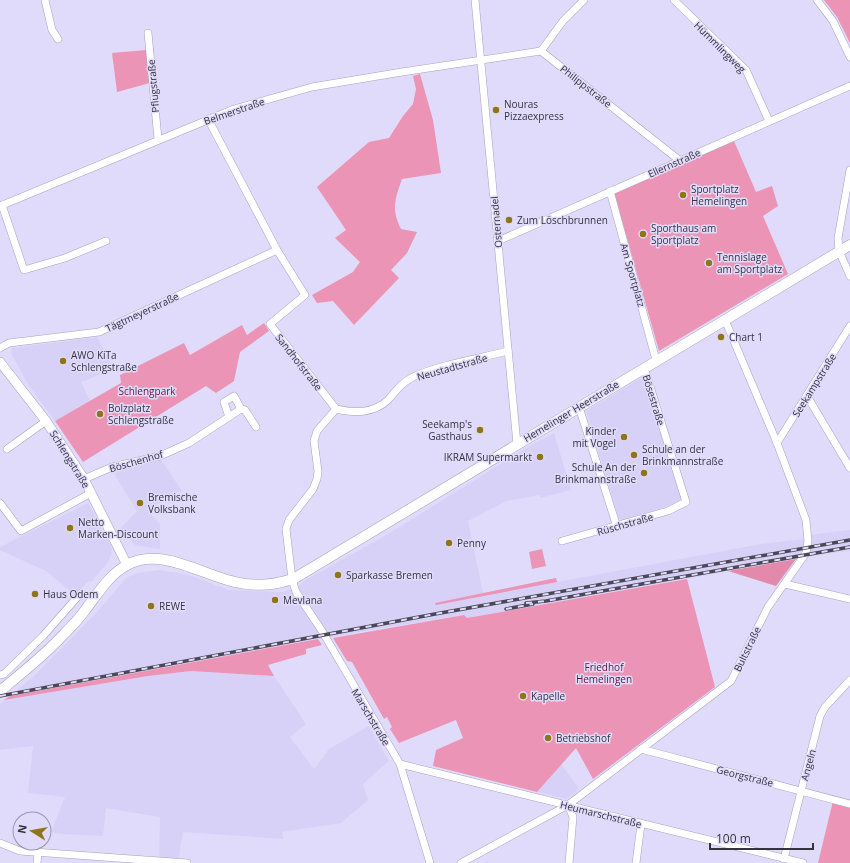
<svg xmlns="http://www.w3.org/2000/svg" width="850" height="863" viewBox="0 0 850 863" font-family="'Open Sans',sans-serif">
<style>
.built{fill:#d8d1f7}
.green{fill:#ec94b5}
.forest{fill:#e38aac}
.lines{fill:none;stroke-linecap:round;stroke-linejoin:round}
.minor-casing{stroke:#a6a1be;stroke-width:8}
.tertiary-casing{stroke:#a6a1be;stroke-width:10}
.secondary-casing{stroke:#a6a1be;stroke-width:11}
.minor{stroke:#fff;stroke-width:7}
.tertiary{stroke:#fff;stroke-width:9}
.secondary{stroke:#fff;stroke-width:10}
.rail-casing{stroke:#4a4856;stroke-width:3.5}
.rail{stroke:#e0dbfa;stroke-width:2;stroke-dasharray:6;stroke-linecap:butt}
.poi-dot{fill:#8f7419;stroke:#e0dbfa;stroke-width:1.5}
.labels{text-anchor:middle;stroke-width:3;stroke-linejoin:round;paint-order:stroke}
.street-label{font-size:10px;fill:#35333f;stroke:#e0dbfa}
.poi-label{font-size:10px;fill:#35333f;stroke:#e0dbfa;text-anchor:start}
.park-label{font-size:10px;fill:#611339;stroke:#e0dbfa}
</style>
<rect width="100%" height="100%" fill="#e0dbfa"/>
<!-- built -->
<g class="built">
<path d="M 97,337 L 114,369 L 81,382 L 90,401 L 55,421 L 28,384 L 11,353 L 12,348 Z"/>
<path d="M 643,377 L 682,499 L 677,503 L 623,520 L 619,519 L 586,411 Z"/>
<path d="M 554,433 L 571,490 L 540,498 L 540,495 L 507,501 L 468,521 L 483,593 L 556,578 L 557,582 L 761,544 L 803,539 L 805,536 L 823,533 L 850,530 L 850,551 L 798,557 L 796,559 L 467,618 L 463,615 L 318,639 L 10,696 L 35,675 L 97,612 L 126,578 L 137,573 L 159,570 L 186,574 L 229,590 L 283,592 L 299,586 L 302,582 L 388,534 L 526,448 Z"/>
<path d="M 160,458 L 182,491 L 168,496 L 148,512 L 160,524 L 160,549 L 135,545 L 121,528 L 137,511 L 112,470 Z"/>
<path d="M 88,503 L 112,548 L 111,555 L 108,562 L 91,582 L 89,581 L 74,594 L 46,571 L 0,550 L 0,547 Z"/>
<path d="M 191,671 L 274,676 L 306,724 L 290,737 L 314,769 L 329,749 L 369,726 L 389,761 L 363,784 L 368,800 L 341,823 L 282,832 L 283,839 L 183,832 L 178,862 L 159,861 L 160,817 L 106,808 L 103,836 L 61,834 L 51,832 L 65,797 L 28,793 L 33,746 L 0,750 L 0,704 L 4,700 L 148,676 Z"/>
<path d="M 561,764 L 579,789 L 567,799 L 537,792 Z"/>
</g>
<!-- green -->
<g class="green">
<path d="M 824,0 L 850,0 L 850,43 L 837,17 Z"/>
<path d="M 146,50 L 150,83 L 117,92 L 112,53 Z"/>
<path d="M 420,74 L 433,120 L 441,173 L 402,179 C 395,199 391,209 401,229 L 417,232 L 407,253 L 391,270 L 399,278 L 354,325 L 333,301 L 317,303 L 312,295 L 353,272 L 360,262 L 335,238 L 346,230 L 317,187 L 369,142 L 389,138 L 403,116 L 413,104 L 416,89 L 413,76 Z"/>
<path d="M 734,141 L 756,192 L 772,186 L 778,206 L 763,216 L 788,274 L 659,351 L 614,192 Z"/>
<path d="M 264,323 L 269,331 L 240,352 L 234,381 L 216,393 L 206,386 L 83,462 L 55,421 L 121,383 L 120,375 L 184,343 L 190,355 L 242,325 L 247,335 Z"/>
<path d="M 542,549 L 546,566 L 532,569 L 529,552 Z"/>
<path d="M 556,578 L 557,582 L 436,605 L 435,603 Z"/>
<path d="M 687,579 L 715,687 L 593,779 L 576,748 L 537,792 L 433,766 L 436,750 L 463,738 L 456,720 L 399,743 L 390,729 L 392,727 L 387,717 L 384,719 L 352,662 L 347,661 L 333,638 L 464,615 L 467,618 Z"/>
<path d="M 318,639 L 322,645 L 306,649 L 306,654 L 268,665 L 274,676 L 191,671 L 148,676 L 4,700 L 10,696 Z"/>
<path d="M 833,801 L 850,806 L 850,863 L 818,863 Z"/>
</g>
<!-- forest -->
<path class="forest" d="M 796,559 L 776,586 L 728,571 Z"/>
<g class="lines">
<defs>
<g id="minor">
<path d="M 45,0 L 52,30 L 58,39"/>
<path d="M 475,0 L 517,444"/>
<path d="M 674,0 L 746,70 L 769,121"/>
<path d="M 817,0 L 833,21 L 850,57"/>
<path d="M 148,33 L 158,139"/>
<path d="M 541,51 L 563,21 L 584,0"/>
<path d="M 208,119 L 277,250 L 305,295 L 270,324 L 336,409"/>
<path d="M 850,170 L 838,238 L 839,251 L 850,276"/>
<path d="M 610,191 L 656,360"/>
<path d="M 2,205 L 24,270 L 65,258 L 106,241"/>
<path d="M 0,206 L 234,109 L 312,87 L 402,72 L 541,51 L 679,160"/>
<path d="M 498,241 L 850,86"/>
<path d="M 0,348 L 9,343 L 99,332 L 277,250"/>
<path d="M 807,396 L 850,468"/>
<path d="M 579,407 L 617,527"/>
<path d="M 241,409 L 245,410 L 256,427"/>
<path d="M 336,409 L 317,431 L 314,441 L 318,471 L 317,479 L 313,489 L 289,520 L 286,529 L 292,579 L 296,592 L 322,631 L 400,764 L 430,863"/>
<path d="M 336,409 C 354,413 373,414 388,400 C 396,391 401,383 413,377 C 442,364 477,359 508,351"/>
<path d="M 777,443 L 850,326"/>
<path d="M 7,449 L 46,421"/>
<path d="M 84,479 L 112,467 L 160,456 L 189,443 L 241,409 L 234,396 L 224,402 L 229,417"/>
<path d="M 0,503 L 21,531 L 91,493"/>
<path d="M 562,541 L 668,511 L 686,502 L 644,367"/>
<path d="M 785,584 L 850,599"/>
<path d="M 0,675 L 4,674 L 43,636 L 81,593"/>
<path d="M 641,749 L 850,804"/>
<path d="M 400,764 L 803,863"/>
<path d="M 568,805 L 573,817 L 569,863"/>
<path d="M 0,843 L 20,851 L 187,863"/>
<path d="M 784,859 L 820,716 L 825,707 L 850,680"/>
<path d="M 37,863 L 38,853"/>
<path d="M 461,863 L 568,805 L 731,681 L 768,607 L 806,553 L 808,541 L 806,520 L 777,443 L 725,320"/>
<path d="M 636,863 L 641,824"/>
</g>
<path id="tertiary" d="M 0,362 L 46,421 L 84,479 L 127,565"/>
<path id="secondary" d="M 0,691 C 22,673 45,655 64,634 C 72,626 80,618 86,609 C 98,593 109,575 127,565 C 160,546 202,575 235,582 C 254,587 277,585 295,578 L 850,245"/>
</defs>
<!-- minor casing -->
<use href="#minor" class="minor-casing"/>
<!-- tertiary casing -->
<use href="#tertiary" class="tertiary-casing"/>
<!-- secondary casing -->
<use href="#secondary" class="secondary-casing"/>
<!-- minor -->
<use href="#minor" class="minor"/>
<!-- tertiary -->
<use href="#tertiary" class="tertiary"/>
<!-- secondary -->
<use href="#secondary" class="secondary"/>
<defs>
<g id="rail">
<path d="M 526,603 L 546,601 L 850,547"/>
<path d="M 506,609 L 533,604"/>
<path d="M 0,696 L 435,614 L 850,540"/>
</g>
</defs>
<!-- rail casing -->
<use href="#rail" class="rail-casing"/>
<!-- rail -->
<use href="#rail" class="rail"/>
</g>
<!-- markers -->
<g class="poi-dot">
<circle cx="496" cy="110" r="4"/>
<circle cx="683" cy="195" r="4"/>
<circle cx="509" cy="220" r="4"/>
<circle cx="643" cy="234" r="4"/>
<circle cx="709" cy="263" r="4"/>
<circle cx="721" cy="337" r="4"/>
<circle cx="63" cy="361" r="4"/>
<circle cx="100" cy="414" r="4"/>
<circle cx="480" cy="430" r="4"/>
<circle cx="624" cy="437" r="4"/>
<circle cx="634" cy="455" r="4"/>
<circle cx="540" cy="457" r="4"/>
<circle cx="644" cy="473" r="4"/>
<circle cx="140" cy="503" r="4"/>
<circle cx="70" cy="528" r="4"/>
<circle cx="449" cy="543" r="4"/>
<circle cx="338" cy="575" r="4"/>
<circle cx="35" cy="594" r="4"/>
<circle cx="275" cy="600" r="4"/>
<circle cx="151" cy="606" r="4"/>
<circle cx="523" cy="696" r="4"/>
<circle cx="548" cy="738" r="4"/>
</g>
<g class="labels">
<!-- street labels -->
<g class="street-label">
<text transform="translate(720 47) rotate(45)" y="4">Hümmlingweg</text>
<text transform="translate(153 86) rotate(-95)" y="4">Pflugstraße</text>
<text transform="translate(586 86) rotate(38)" y="4">Philippstraße</text>
<text transform="translate(234 111) rotate(-19)" y="4">Belmerstraße</text>
<text transform="translate(674 163) rotate(-24)" y="4">Ellernstraße</text>
<text transform="translate(496 222) rotate(-95)" y="4">Osternadel</text>
<text transform="translate(633 275) rotate(74)" y="4">Am Sportplatz</text>
<text transform="translate(142 312) rotate(-25)" y="4">Tägtmeyerstraße</text>
<text transform="translate(299 362) rotate(52)" y="4">Sandhofstraße</text>
<text transform="translate(452 367) rotate(-16)" y="4">Neustadtstraße</text>
<text transform="translate(814 385) rotate(-58)" y="4">Seekampstraße</text>
<text transform="translate(654 400) rotate(73)" y="4">Bösestraße</text>
<text transform="translate(571 411) rotate(-31)" y="4">Hemelinger Heerstraße</text>
<text transform="translate(70 459) rotate(58)" y="4">Schlengstraße</text>
<text transform="translate(136 461) rotate(-16)" y="4">Böschenhof</text>
<text transform="translate(625 524) rotate(-16)" y="4">Rüschstraße</text>
<text transform="translate(747 649) rotate(-64)" y="4">Bultstraße</text>
<text transform="translate(371 717) rotate(59)" y="4">Marschstraße</text>
<text transform="translate(808 765) rotate(-75)" y="4">Angeln</text>
<text transform="translate(745 776) rotate(14)" y="4">Georgstraße</text>
<text transform="translate(601 814) rotate(14)" y="4">Heumarschstraße</text>
</g>
<!-- poi labels -->
<g class="poi-label">
<text x="504" y="108">Nouras<tspan x="504" dy="12">Pizzaexpress</tspan></text>
<text x="691" y="193">Sportplatz<tspan x="691" dy="12">Hemelingen</tspan></text>
<text x="517" y="224">Zum Löschbrunnen</text>
<text x="651" y="232">Sporthaus am<tspan x="651" dy="12">Sportplatz</tspan></text>
<text x="717" y="261">Tennislage<tspan x="717" dy="12">am Sportplatz</tspan></text>
<text x="729" y="341">Chart 1</text>
<text x="71" y="359">AWO KiTa<tspan x="71" dy="12">Schlengstraße</tspan></text>
<text x="108" y="412">Bolzplatz<tspan x="108" dy="12">Schlengstraße</tspan></text>
<text x="472" y="428" text-anchor="end">Seekamp's<tspan x="472" dy="12">Gasthaus</tspan></text>
<text x="616" y="435" text-anchor="end">Kinder<tspan x="616" dy="12">mit Vogel</tspan></text>
<text x="642" y="453">Schule an der<tspan x="642" dy="12">Brinkmannstraße</tspan></text>
<text x="532" y="461" text-anchor="end">IKRAM Supermarkt</text>
<text x="636" y="471" text-anchor="end">Schule An der<tspan x="636" dy="12">Brinkmannstraße</tspan></text>
<text x="148" y="501">Bremische<tspan x="148" dy="12">Volksbank</tspan></text>
<text x="78" y="526">Netto<tspan x="78" dy="12">Marken-Discount</tspan></text>
<text x="457" y="547">Penny</text>
<text x="346" y="579">Sparkasse Bremen</text>
<text x="43" y="598">Haus Odem</text>
<text x="283" y="604">Mevlana</text>
<text x="159" y="610">REWE</text>
<text x="531" y="700">Kapelle</text>
<text x="556" y="742">Betriebshof</text>
</g>
<!-- park labels -->
<g class="park-label">
<text x="147" y="395">Schlengpark</text>
<text x="604" y="671">Friedhof<tspan x="604" dy="12">Hemelingen</tspan></text>
</g>
</g>
<!-- north arrow -->
<g transform="translate(32 831) rotate(281)"><circle r="19" fill="#e0dbfa" stroke="#9c98af"/>
<path d="M0-3L7 15L0 10L-7 15Z" fill="#8f7419"/>
<text y="-6" font-size="11" font-weight="bold" text-anchor="middle" fill="#35333f">N</text>
</g>
<!-- scale -->
<path d="M710 843v6h103v-6" fill="none" stroke="#35333f" stroke-width="2"/>
<text x="716" y="843" font-size="12" fill="#35333f" stroke="#e0dbfa" stroke-width="3" paint-order="stroke">100 m</text>
</svg>
